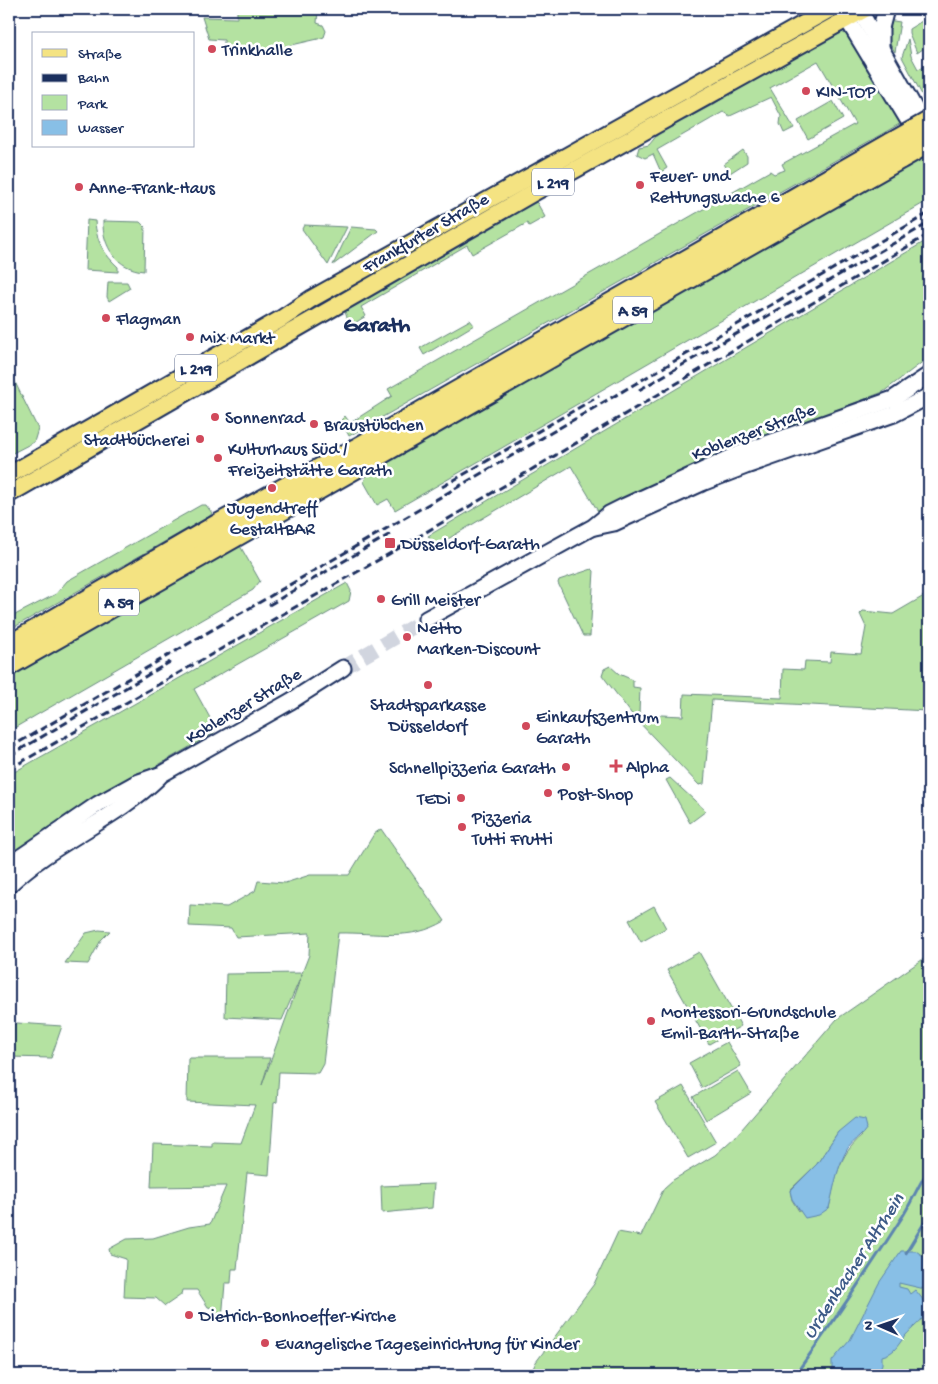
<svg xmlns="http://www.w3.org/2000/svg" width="938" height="1384" viewBox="0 0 938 1384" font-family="'Gochi Hand',sans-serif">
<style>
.green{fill:#b4e2a1;stroke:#688880;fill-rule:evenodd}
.water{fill:#88bfe6;stroke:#5c85b0}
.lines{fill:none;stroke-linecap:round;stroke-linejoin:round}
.stream{stroke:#5c85b0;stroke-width:3}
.secondary-tunnel{stroke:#d1d5df;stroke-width:15;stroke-dasharray:15 8;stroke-linecap:butt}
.secondary-casing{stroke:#1b2f5e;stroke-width:19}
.primary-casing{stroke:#1b2f5e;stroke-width:20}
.motorway-casing{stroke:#1b2f5e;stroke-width:24}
.secondary{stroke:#fff;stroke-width:15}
.primary{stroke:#f4e382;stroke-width:16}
.motorway{stroke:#f4e382;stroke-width:20}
.rail{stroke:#1b2f5e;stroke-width:3;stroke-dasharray:8 4;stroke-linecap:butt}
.motorway-bridge-casing{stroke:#1b2f5e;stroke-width:24;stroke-linecap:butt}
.motorway-bridge{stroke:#f4e382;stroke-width:20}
.poi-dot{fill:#d1495b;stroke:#fff;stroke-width:2}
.labels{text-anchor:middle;stroke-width:5;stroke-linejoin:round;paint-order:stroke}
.shield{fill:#fff;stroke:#5f6d8e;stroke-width:1}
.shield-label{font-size:16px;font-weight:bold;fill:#1b2f5e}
.poi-label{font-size:18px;fill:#1b2f5e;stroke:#fff;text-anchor:start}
.street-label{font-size:18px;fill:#1b2f5e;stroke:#fff}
.water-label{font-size:19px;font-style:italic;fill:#3c5a87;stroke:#fff}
.district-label{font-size:22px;font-weight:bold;fill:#1b2f5e;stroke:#fff}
</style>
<rect width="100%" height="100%" fill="#fff"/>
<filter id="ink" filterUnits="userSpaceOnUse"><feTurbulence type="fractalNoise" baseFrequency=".02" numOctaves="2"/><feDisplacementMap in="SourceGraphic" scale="10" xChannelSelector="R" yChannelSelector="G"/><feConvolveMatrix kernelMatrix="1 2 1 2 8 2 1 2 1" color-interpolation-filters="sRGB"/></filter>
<g filter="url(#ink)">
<!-- green -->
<g class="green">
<path d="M 237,9 L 318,9 L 317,23 L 323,25 L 326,31 L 324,37 L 318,39 L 248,55 L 242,49 L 224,48 L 224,40 L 209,39 L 202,17 L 237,18 Z"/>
<path d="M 887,20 L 900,22 L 895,52 L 886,38 Z"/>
<path d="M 9,21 L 13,22 L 9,115 Z"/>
<path d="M 922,21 L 929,33 L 929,45 L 917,53 L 909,33 L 909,29 Z"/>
<path d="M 840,31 L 854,39 L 903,122 L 349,436 L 341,420 L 345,416 L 350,423 L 392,396 L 388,389 L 770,171 L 774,174 L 785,170 L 782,164 L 855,124 L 818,61 L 770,88 L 794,128 L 784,133 L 780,124 L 781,116 L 771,97 L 730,116 L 723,112 L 657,150 L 667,168 L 661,172 L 653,154 L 645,158 L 637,154 L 639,147 L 649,145 L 666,124 L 686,119 L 714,104 L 776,64 Z"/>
<path d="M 908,39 L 911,56 L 918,69 L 924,67 L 929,78 L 929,108 L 902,57 Z"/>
<path d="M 833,101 L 843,119 L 808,139 L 798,121 Z"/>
<path d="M 743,150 L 747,156 L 747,162 L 730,173 L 724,164 Z"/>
<path d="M 927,154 L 929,158 L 929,200 L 395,510 L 388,499 L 377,505 L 364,482 L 368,471 Z"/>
<path d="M 533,200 L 536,201 L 545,217 L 529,226 L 527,223 L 472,254 L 467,245 L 361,307 L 366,316 L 350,326 L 344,309 Z"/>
<path d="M 87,220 L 95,221 C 96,241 104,254 118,267 L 118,272 L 85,270 Z"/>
<path d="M 103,221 L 140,222 L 145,227 L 144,271 C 117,269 102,246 103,221 Z"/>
<path d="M 304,225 L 347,227 L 328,265 L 302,229 Z"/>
<path d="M 351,227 L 376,229 L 378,231 L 333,265 Z"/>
<path d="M 929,239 L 929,357 L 883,392 L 844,407 L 845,410 L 599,513 L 571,466 L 436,546 L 428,536 Z"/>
<path d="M 108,282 L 127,282 L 130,288 L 109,301 L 107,297 Z"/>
<path d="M 470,320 L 474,325 L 424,355 L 420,348 Z"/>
<path d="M 9,370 L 38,429 L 34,442 L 9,455 Z"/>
<path d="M 201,505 L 206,505 L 212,513 L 210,516 L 9,630 L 9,618 L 56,594 L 67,581 Z"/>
<path d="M 239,544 L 260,581 L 253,590 L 9,731 L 9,675 Z"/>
<path d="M 592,569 L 594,571 L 590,636 L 583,636 L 558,583 L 559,580 Z"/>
<path d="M 347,583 L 351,591 L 349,601 L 194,689 L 215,727 L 214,733 L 132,780 L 9,858 L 9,775 Z"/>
<path d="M 929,593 L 928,711 L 712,700 L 704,784 L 699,785 L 634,717 L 602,675 L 604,669 L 610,666 L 619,674 L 633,680 L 633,687 L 640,688 L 639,714 L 683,716 L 684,694 L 782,698 L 783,669 L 804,670 L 805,661 L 830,662 L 831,652 L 861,654 L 866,627 L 860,614 L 863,611 L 893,614 Z"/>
<path d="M 670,778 L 706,811 L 690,823 L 666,780 Z"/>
<path d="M 381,829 L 445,921 C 410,942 376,932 338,933 L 323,1064 L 318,1073 L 279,1072 L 277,1102 L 274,1103 L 269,1175 L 247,1173 L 237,1269 L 232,1269 L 231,1283 L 225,1283 L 222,1320 L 214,1319 L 213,1308 L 208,1307 L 197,1290 L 182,1290 L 181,1295 L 165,1306 L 156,1298 L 124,1297 L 126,1259 L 110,1254 L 109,1249 L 127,1239 L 153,1238 L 189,1227 L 210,1224 L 226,1186 L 151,1187 L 153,1144 L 212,1146 L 212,1142 L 241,1143 L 255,1105 L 187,1102 L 188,1058 L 270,1058 L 262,1085 L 302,974 L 282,1020 L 225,1017 L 226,974 L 302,973 L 309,955 L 310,933 L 236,937 L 231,928 L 189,926 L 190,905 L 227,907 L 255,891 L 258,881 L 285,883 L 310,875 L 349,875 L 374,834 Z"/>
<path d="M 654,906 L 666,928 L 641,942 L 629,920 Z"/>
<path d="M 99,930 L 110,931 L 101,940 L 88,964 L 65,963 L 86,933 Z"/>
<path d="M 699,952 L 741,1026 L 709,1044 L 667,970 Z"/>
<path d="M 929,955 L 929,1375 L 530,1375 L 536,1362 L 594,1284 L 618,1232 L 641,1236 L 664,1188 L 673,1180 L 715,1155 L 735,1137 L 837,1019 ZM 838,1132 L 862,1136 C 838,1155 835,1180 829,1208 L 799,1211 L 792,1200 L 790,1190 L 817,1164 Z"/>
<path d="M 17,1023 L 62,1026 L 51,1058 L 9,1057 L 9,1028 Z"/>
<path d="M 727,1042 L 741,1066 L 702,1088 L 689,1063 Z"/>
<path d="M 738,1071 L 751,1093 L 706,1120 L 693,1097 Z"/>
<path d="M 683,1086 L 716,1142 L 688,1158 L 655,1102 Z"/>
<path d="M 434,1184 L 432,1208 L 382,1213 L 381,1186 Z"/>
</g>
<!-- water -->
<g class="water">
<path d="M 855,1118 L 865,1120 L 867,1128 C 862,1136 853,1141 848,1148 C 837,1166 834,1188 829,1208 L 819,1215 L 805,1218 L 792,1199 L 790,1191 L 817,1164 L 838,1132 Z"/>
<path d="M 901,1251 L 916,1251 L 929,1260 L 929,1290 L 899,1283 L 899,1287 L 907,1289 L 910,1294 L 915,1290 C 938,1314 920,1319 905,1336 C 897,1346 895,1353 882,1356 L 882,1364 L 877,1375 L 832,1375 L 832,1361 L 850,1340 L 879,1283 Z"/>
</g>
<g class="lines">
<!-- stream -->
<g class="stream">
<path d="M 906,1253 L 929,1215"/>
<path d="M 795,1375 C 832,1324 867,1272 901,1219 C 912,1202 918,1185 929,1169"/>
</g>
<!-- secondary-tunnel -->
<path class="secondary-tunnel" d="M 343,668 L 426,619"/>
<defs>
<g id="secondary">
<path d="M 841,9 L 919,138"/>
<path d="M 859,9 L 929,134"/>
<path d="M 881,47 L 881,28 L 886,9"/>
<path d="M 595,527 L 614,523 L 702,483 L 746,466 L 894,414 L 929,396"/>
<path d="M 426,619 L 593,527 L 609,514 L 625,506 L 741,453 L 893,399 L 929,375"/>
<path d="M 9,865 L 98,804 L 136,783 L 162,774 L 291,701 L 343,668"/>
<path d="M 9,885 C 53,842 115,820 159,777"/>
</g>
<g id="primary">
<path d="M 9,475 L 281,319 L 311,299 L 830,9"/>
<path d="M 9,494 L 531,194 L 865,9"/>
</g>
<g id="motorway">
<path d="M 9,646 L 221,523 L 358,448 L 892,143"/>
<path d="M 9,665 L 901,158"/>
</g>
</defs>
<!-- secondary casing -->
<use href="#secondary" class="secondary-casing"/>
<!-- primary casing -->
<use href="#primary" class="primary-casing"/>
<!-- motorway casing -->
<use href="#motorway" class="motorway-casing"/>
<!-- secondary -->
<use href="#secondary" class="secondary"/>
<!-- primary -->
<use href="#primary" class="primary"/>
<!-- motorway -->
<use href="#motorway" class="motorway"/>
<!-- rail -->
<g class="rail">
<path d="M 639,390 L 929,223"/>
<path d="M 442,487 L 599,396"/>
<path d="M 269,605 L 392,533"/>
<path d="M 9,748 L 929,213"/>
<path d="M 9,756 L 170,662"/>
<path d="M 9,769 L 389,554 L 929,234"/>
</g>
<defs>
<g id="motorway-bridge">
<path d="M 892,143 L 929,122"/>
<path d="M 901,158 L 929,142"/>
</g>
</defs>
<!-- motorway-bridge casing -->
<use href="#motorway-bridge" class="motorway-bridge-casing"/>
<!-- motorway-bridge -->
<use href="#motorway-bridge" class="motorway-bridge"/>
</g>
</g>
<!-- markers -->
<g class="poi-dot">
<circle cx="212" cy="49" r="5"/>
<circle cx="806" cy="91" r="5"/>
<circle cx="640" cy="185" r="5"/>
<circle cx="79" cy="187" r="5"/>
<circle cx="106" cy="318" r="5"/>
<circle cx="190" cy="337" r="5"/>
<circle cx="215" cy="417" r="5"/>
<circle cx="314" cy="424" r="5"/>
<circle cx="200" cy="439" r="5"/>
<circle cx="218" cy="458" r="5"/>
<circle cx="272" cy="488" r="5"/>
<rect x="384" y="537" width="12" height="12" rx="2.5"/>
<circle cx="381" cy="599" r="5"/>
<circle cx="407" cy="637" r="5"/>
<circle cx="428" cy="685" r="5"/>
<circle cx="526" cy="726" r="5"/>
<path d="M613.5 758.5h5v5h5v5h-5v5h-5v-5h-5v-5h5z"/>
<circle cx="566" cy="767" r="5"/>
<circle cx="548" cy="793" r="5"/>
<circle cx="461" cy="798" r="5"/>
<circle cx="462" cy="827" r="5"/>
<circle cx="651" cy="1021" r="5"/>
<circle cx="189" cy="1315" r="5"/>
<circle cx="265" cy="1343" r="5"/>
</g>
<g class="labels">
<!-- shield labels -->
<g class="shield">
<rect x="532" y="168.5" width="42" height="27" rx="4"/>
<rect x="613" y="296.5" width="40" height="27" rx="4"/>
<rect x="175" y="354.5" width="42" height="27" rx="4"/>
<rect x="99" y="588.5" width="40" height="27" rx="4"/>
</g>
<g class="shield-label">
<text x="553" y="188">L 219</text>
<text x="633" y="316">A 59</text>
<text x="196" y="374">L 219</text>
<text x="119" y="608">A 59</text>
</g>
<!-- poi labels -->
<g class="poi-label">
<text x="222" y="55">Trinkhalle</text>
<text x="816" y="97">KIN-TOP</text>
<text x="650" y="181">Feuer- und<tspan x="650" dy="21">Rettungswache 6</tspan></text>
<text x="89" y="193">Anne-Frank-Haus</text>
<text x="116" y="324">Flagman</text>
<text x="200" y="343">Mix Markt</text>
<text x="225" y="423">Sonnenrad</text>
<text x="324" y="430">Braustübchen</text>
<text x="190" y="445" text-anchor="end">Stadtbücherei</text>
<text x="228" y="454">Kulturhaus Süd /<tspan x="228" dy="21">Freizeitstätte Garath</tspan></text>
<text x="272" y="513" text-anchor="middle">Jugendtreff<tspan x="272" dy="21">GestaltBAR</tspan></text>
<text x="401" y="549">Düsseldorf-Garath</text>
<text x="391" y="605">Grill Meister</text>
<text x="417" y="633">Netto<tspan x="417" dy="21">Marken-Discount</tspan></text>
<text x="428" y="710" text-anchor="middle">Stadtsparkasse<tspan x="428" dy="21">Düsseldorf</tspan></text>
<text x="536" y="722">Einkaufszentrum<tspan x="536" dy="21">Garath</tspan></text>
<text x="626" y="772">Alpha</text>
<text x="556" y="773" text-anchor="end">Schnellpizzeria Garath</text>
<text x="558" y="799">Post-Shop</text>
<text x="451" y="804" text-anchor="end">TEDi</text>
<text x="472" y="823">Pizzeria<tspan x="472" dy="21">Tutti Frutti</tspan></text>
<text x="661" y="1017">Montessori-Grundschule<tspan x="661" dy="21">Emil-Barth-Straße</tspan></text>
<text x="199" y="1321">Dietrich-Bonhoeffer-Kirche</text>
<text x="275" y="1349">Evangelische Tageseinrichtung für Kinder</text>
</g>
<!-- street labels -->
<g class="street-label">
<text transform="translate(425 232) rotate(-30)" y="6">Frankfurter Straße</text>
<text transform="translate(753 431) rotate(-21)" y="6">Koblenzer Straße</text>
<text transform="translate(243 705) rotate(-31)" y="6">Koblenzer Straße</text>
</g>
<!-- water labels -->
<g class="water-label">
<text transform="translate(852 1265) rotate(-57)" y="7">Urdenbacher Altrhein</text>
</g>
<!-- district labels -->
<g class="district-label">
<text x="377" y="331">Garath</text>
</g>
</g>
<!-- margin -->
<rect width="938" height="1384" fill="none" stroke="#fff" stroke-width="30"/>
<rect x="15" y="15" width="908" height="1354" fill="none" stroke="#1b2f5e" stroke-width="2" filter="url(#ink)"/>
<!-- legend -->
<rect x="32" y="32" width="162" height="115" fill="#ffffff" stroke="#a4acbf"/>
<rect x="42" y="49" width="25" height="8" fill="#f4e382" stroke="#a4acbf"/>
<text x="78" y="58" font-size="15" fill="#1b2f5e">Straße</text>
<rect x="42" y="74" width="25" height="8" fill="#1b2f5e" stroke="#a4acbf"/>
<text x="78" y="82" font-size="15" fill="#1b2f5e">Bahn</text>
<rect x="42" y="95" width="25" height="15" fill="#b4e2a1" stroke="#a4acbf"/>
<text x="78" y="108" font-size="15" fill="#1b2f5e">Park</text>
<rect x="42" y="120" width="25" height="15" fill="#88bfe6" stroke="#a4acbf"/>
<text x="78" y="132" font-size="15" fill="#1b2f5e">Wasser</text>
<!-- north arrow -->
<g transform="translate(880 1326) rotate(272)" stroke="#ffffff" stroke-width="4" paint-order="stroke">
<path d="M0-4L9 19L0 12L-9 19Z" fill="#1b2f5e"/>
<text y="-8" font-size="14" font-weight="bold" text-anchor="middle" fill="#1b2f5e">N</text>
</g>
</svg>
